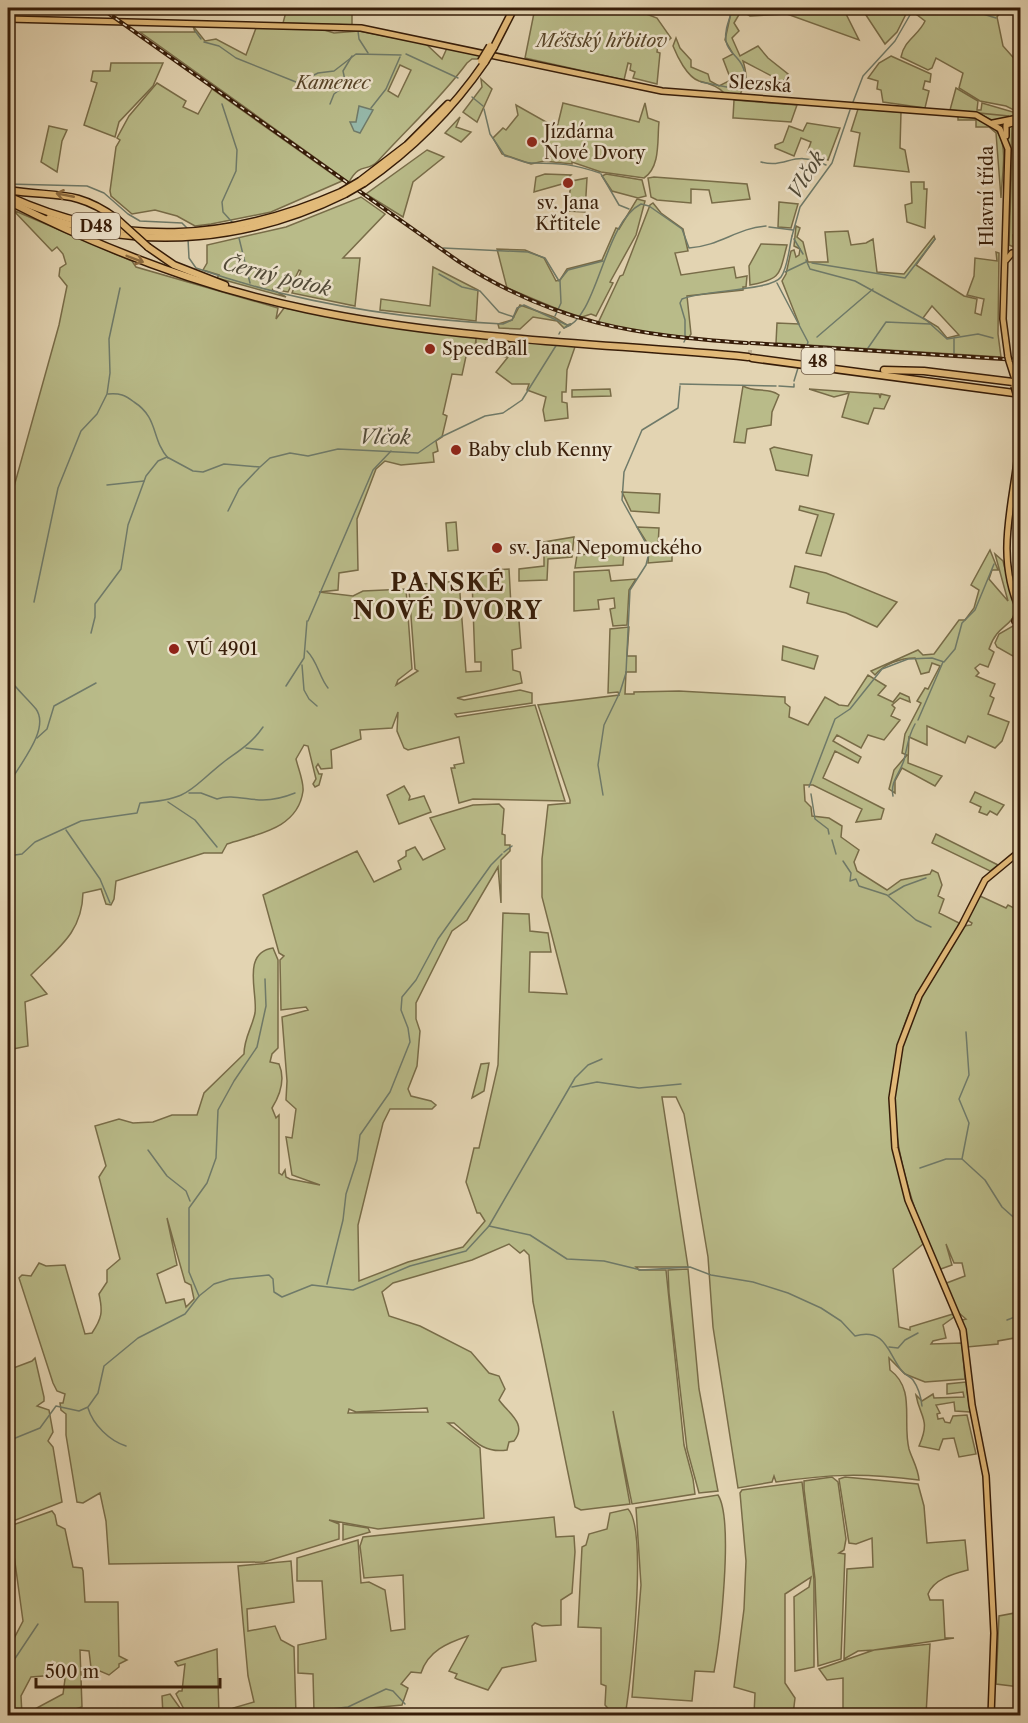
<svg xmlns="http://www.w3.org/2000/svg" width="1028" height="1723" viewBox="0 0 1028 1723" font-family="'Libre Caslon Text',serif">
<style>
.green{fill:#b9bb89;stroke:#786c48;stroke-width:1.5;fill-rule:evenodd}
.water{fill:#95b8aa;stroke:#6f7a69;stroke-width:1.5}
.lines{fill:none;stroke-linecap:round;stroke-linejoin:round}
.stream{stroke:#6f7a69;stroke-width:1.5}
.highway-tunnel{stroke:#c0af90;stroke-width:6;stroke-dasharray:6 3;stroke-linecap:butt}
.major-casing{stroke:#361c08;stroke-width:8}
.highway-casing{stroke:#361c08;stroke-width:9}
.major{stroke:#e2ba79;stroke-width:5}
.highway{stroke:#e2ba79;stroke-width:6}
.rail-casing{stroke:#361c08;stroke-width:4}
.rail{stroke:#ede3cd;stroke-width:1.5;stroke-dasharray:4.5;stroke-linecap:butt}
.major-bridge-casing{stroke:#361c08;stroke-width:8;stroke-linecap:butt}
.highway-bridge-casing{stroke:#361c08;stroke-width:9;stroke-linecap:butt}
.major-bridge{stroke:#e2ba79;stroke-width:5}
.highway-bridge{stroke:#e2ba79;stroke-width:6}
.oneway{stroke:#8c6b40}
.poi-dot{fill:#8f2418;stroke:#ede3cd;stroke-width:2}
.labels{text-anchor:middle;stroke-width:5;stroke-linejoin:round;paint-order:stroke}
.shield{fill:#ede3cd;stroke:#6d5843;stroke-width:1.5}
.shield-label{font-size:16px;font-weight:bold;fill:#361c08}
.park-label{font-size:18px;font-style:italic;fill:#574428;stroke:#ede3cd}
.street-label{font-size:18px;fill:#361c08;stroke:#ede3cd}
.poi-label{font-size:18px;fill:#361c08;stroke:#ede3cd;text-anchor:start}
.water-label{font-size:20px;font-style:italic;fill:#524b39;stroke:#ede3cd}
.district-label{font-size:24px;font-weight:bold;letter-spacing:1.5px;fill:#361c08;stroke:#ede3cd}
</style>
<rect width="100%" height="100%" fill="#e3d4b2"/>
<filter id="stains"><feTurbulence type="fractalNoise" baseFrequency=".00333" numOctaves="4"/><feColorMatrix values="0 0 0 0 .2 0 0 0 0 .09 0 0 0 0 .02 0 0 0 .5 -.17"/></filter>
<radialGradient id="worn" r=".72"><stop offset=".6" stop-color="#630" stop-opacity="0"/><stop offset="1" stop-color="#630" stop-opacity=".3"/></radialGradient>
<!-- green -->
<g class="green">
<path d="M 287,8 L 352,8 L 352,25 L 283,23 Z"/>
<path d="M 535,8 L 644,8 L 646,14 L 657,18 L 671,38 L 664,44 L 658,43 L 657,52 L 660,53 L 657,84 L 633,78 L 635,72 L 630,70 L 631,64 L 628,63 L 624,80 L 525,58 Z"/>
<path d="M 732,8 L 740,13 L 734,23 L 739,31 L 732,38 L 740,56 L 758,46 L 768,58 L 788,74 L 783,82 L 743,61 C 748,77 746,80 740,95 L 724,93 C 718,86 708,83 699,81 C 687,77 677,56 673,46 L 676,38 L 680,48 L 691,60 L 691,67 L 708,74 L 710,81 L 719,86 L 731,80 L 723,59 L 733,54 L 725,40 Z"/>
<path d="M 737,8 L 836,8 L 844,10 L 859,40 L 787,14 L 750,16 Z"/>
<path d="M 864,8 L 909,8 L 897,32 L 885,44 L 862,9 Z"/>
<path d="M 920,8 L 1003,8 L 997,17 L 1003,46 L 1020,65 L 1020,113 L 1006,106 L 980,101 L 959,88 L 963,73 L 936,58 L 932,68 L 928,70 L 901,57 C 904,40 919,35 925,21 L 916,14 Z"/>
<path d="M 193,26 L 205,41 L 216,39 L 246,55 L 256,28 L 321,29 L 334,33 L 359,31 L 426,44 L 442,59 L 447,48 L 480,55 L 478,59 L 472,59 L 467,63 C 442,97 408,128 378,161 C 367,173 361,161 349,182 L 140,32 L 195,32 ZM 400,65 L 411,70 L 398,97 L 388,91 Z"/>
<path d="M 891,56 L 931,74 L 930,82 L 925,81 L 923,89 L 929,91 L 925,108 L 883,102 L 881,90 L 877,89 L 878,81 L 868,78 L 879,63 Z"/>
<path d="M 111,63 L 163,63 L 153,86 L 119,122 L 115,137 L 84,125 L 97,83 L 91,81 L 93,71 L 110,71 Z"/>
<path d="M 481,79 L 492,89 L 477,122 L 463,112 L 482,87 Z"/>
<path d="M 157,83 L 186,101 L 183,107 L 198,114 L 212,89 L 342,181 L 271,212 L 211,224 L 195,226 L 177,216 L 155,210 L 132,214 L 111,196 L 110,191 L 116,147 L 120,140 L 117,138 L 129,116 Z"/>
<path d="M 956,88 L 978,101 L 977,110 L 981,110 L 982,103 L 1020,114 L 1020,118 L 1011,117 L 996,122 L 977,113 L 1009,116 L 950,110 Z"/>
<path d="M 734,100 L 797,105 L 791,122 L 735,118 L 733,118 Z"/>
<path d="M 563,103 L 639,122 L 645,103 L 648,118 L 659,122 C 657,139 661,167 644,178 L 601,172 L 572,162 L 572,164 L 544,161 L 531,164 L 502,154 L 493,138 L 503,128 L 506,130 L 518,115 L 516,105 L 555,127 L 556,132 Z"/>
<path d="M 858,109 L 901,112 L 900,148 L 905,150 L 909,172 L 854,166 L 860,133 L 851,131 Z"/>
<path d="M 958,116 C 1016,120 1003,155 1001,198 L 996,133 L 989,127 L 976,127 L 976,120 L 958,120 Z"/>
<path d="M 460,117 L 456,127 L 471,132 L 461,142 L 445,133 Z"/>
<path d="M 1013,122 L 1020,123 L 1020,227 L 1019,225 L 1015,226 L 1017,235 L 1013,235 L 1014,247 L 1009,245 L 1013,128 L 1017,124 L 1012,128 L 1009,209 L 1007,127 Z"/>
<path d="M 807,123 L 840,128 L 828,160 L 807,153 L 811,142 L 801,138 L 794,156 L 775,148 L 775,145 L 783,142 L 789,126 L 803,131 Z"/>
<path d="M 49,126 L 67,130 L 62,141 L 57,172 L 41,162 Z"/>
<path d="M 427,150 L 444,157 L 413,182 L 403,217 L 366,194 Z"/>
<path d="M 545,174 L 571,175 L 562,184 L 534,192 L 536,177 Z"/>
<path d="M 606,174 L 642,180 L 646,196 L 638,198 L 612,191 L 602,176 Z"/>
<path d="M 654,177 L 747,184 L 750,199 L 712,203 L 709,190 L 691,189 L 691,203 L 657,200 L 651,197 L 648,178 Z"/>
<path d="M 587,178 L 585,212 L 566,211 L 572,181 Z"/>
<path d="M 911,182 L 924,182 L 924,189 L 927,189 L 925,228 L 907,222 L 905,205 L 912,203 Z"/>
<path d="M 361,197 L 385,214 L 343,258 L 360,258 L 355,306 L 292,293 L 301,271 L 299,270 L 288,292 L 272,289 L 286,297 L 217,278 L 219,275 L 203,270 L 207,263 L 207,245 L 286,227 Z"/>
<path d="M 637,199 L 645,201 L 636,235 L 610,282 L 613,283 L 596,316 L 591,314 L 579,318 L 507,288 L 497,249 L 525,250 L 544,258 L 556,281 L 560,280 L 567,269 L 602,260 L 616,228 L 619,229 Z"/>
<path d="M 779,202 L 798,204 L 791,228 L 778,227 Z"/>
<path d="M 653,203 L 661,213 L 683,229 L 688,251 L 675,253 L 681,275 L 734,267 L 736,278 L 747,276 L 746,287 L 743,287 L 743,290 L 687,296 L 691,334 L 689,337 L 648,333 L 598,323 L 620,276 L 623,275 L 650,205 Z"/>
<path d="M 13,210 L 132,261 L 136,267 L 278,308 L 276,319 L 284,308 L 413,330 L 576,344 L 567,370 L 566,392 L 562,392 L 562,402 L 567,403 L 568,418 L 545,421 L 543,410 L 546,397 L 527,390 L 529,384 L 512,384 L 496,372 L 508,357 L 476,354 L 476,339 L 475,346 L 468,347 L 462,375 L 452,374 L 443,414 L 447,416 L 442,437 L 436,441 L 438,451 L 433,453 L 434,462 L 401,465 L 385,461 L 376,469 L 357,519 L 358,570 L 339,573 L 338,590 L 319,592 L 353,596 L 363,591 L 406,589 L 412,669 L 398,680 L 396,685 L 418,671 L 415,669 L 409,590 L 411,585 L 459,581 L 466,672 L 481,671 L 481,662 L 475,662 L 472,580 L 493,570 L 509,569 L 511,606 L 518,607 L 521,648 L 512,650 L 513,670 L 520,672 L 522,683 L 457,698 L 464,700 L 520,690 L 532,693 L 532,703 L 455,714 L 457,717 L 535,705 L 565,801 L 473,799 L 459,803 L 451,768 L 455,768 L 454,765 L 464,763 L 459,737 L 408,750 L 404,748 L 397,731 L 398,712 L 392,728 L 360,730 L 361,739 L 331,750 L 332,768 L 321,769 L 318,764 L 316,767 L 319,774 L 322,774 L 319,785 L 315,787 L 313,784 L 316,779 L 308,746 L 304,745 L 296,759 C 298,768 304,782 303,791 C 298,829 257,834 227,844 L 222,853 L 204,853 L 116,881 L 114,899 L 111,905 L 106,904 L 101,889 L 83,893 C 82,933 58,948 31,975 L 47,994 L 25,1002 L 28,1046 L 8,1050 L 8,508 L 59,325 L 67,286 L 59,276 L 60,268 L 66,264 L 63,254 L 57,247 L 52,251 Z"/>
<path d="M 796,226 L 800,228 L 797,237 L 803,242 L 808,262 L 828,262 L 825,232 L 848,231 L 851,245 L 866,243 L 873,239 L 877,272 L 904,274 L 934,236 L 935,239 L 916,265 L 964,296 L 977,299 L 975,313 L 981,315 L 984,299 L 967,295 L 974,276 L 975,258 L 997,261 L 996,252 L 999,253 L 998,334 L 1001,357 L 776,343 L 777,323 L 799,324 L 782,281 L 786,274 L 791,251 L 794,250 L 796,257 L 799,255 L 800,249 L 794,246 ZM 932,306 L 959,335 L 947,338 L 938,327 L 923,318 Z"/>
<path d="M 761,244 L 787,245 C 779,275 782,279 750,285 L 749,266 Z"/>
<path d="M 433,267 L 478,290 L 476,321 L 380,310 L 381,299 L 430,306 Z"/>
<path d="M 520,305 L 554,317 L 567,325 L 571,324 L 564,328 L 557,321 L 533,317 L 520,329 L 499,328 L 498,324 L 512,320 Z"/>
<path d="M 743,386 C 755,393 769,387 779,395 L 772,412 L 771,425 L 747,429 L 745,443 L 734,442 Z"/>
<path d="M 610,389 L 611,396 L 572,397 L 572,390 Z"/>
<path d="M 809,389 L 879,394 L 880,398 L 881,394 L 890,396 L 884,409 L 874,408 L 868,424 L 842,417 L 849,393 L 834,397 Z"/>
<path d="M 774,447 L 812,455 L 808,476 L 776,470 L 770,449 Z"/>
<path d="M 622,492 L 660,494 L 659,513 L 631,511 Z"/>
<path d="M 800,506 L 834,514 L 821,556 L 806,553 L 818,515 L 799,510 Z"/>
<path d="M 456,522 L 458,550 L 448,551 L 446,523 Z"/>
<path d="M 637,527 L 659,528 L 658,546 L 649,546 Z"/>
<path d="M 574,537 L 572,557 L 548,559 L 547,580 L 519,581 L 519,569 L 544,566 L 544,542 Z"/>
<path d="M 672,547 L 672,561 L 648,563 L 649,548 Z"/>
<path d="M 990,550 L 998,570 L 992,570 L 989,579 L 1008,601 L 995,554 L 1003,561 L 1016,612 C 1011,627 997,625 989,649 L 994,652 L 988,667 L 980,664 L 975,668 L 979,673 L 976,676 L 995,684 L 990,696 L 994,698 L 988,714 L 1009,722 L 1002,741 L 995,748 L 968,736 L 965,743 L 927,726 L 927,745 L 909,737 L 908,763 L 942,776 L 935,786 L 902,768 L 895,781 L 895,793 L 889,789 L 894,770 L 907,755 L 902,753 L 905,734 L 921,703 L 917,701 L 925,688 L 928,689 L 940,666 L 932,663 L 929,672 L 921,674 L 915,658 C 901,658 884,664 875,675 L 871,671 L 918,650 L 923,655 L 934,654 L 959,620 L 965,620 L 974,608 L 979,590 L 971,585 Z"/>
<path d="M 624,551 L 623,565 L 575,568 L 577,555 Z"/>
<path d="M 795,566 L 826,573 L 897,602 L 877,627 L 846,613 L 807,603 L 809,593 L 790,587 Z"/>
<path d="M 609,570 L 611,581 L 636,579 L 629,590 L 627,625 L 613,626 L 610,609 L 615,608 L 614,598 L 598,600 L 599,609 L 574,611 L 574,572 Z"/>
<path d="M 1020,622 L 1020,660 L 997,647 L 995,643 L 999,634 Z"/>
<path d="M 629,627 L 627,656 L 636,656 L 636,672 L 626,672 L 625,694 L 634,694 L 634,692 L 679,691 L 785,697 L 785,703 L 790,707 L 789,717 L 808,725 L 825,697 L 839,705 L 848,706 L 868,675 L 886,686 L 878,695 L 893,702 L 900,693 L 909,697 L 910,702 L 900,698 L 892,705 L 895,708 L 891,716 L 900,720 L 884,740 L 868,735 L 861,748 L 837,735 L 833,741 L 861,757 L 858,763 L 835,751 L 823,778 L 884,809 L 881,819 L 856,822 L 862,809 L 813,785 L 804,785 L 805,801 L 811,807 L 812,816 L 829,818 L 842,826 L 841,837 L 859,850 L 854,862 L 857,871 L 887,890 L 901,880 L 930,874 L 932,870 L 938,873 L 942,885 L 938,896 L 944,899 L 939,913 L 959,923 C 954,946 928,973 917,995 C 875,1080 890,1159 923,1244 L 893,1269 L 899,1327 L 910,1330 L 910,1327 L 953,1314 L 954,1317 L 943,1325 L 946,1338 L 933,1341 L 931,1344 L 962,1343 L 965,1379 L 925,1382 L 905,1374 L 889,1358 L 890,1370 C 916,1389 902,1421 909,1449 C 912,1459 918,1468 919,1480 C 864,1473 831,1474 776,1482 L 774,1476 L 772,1482 L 738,1488 L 713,1327 L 708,1257 L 684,1114 L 676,1097 L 662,1097 L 688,1267 L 636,1267 L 639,1270 L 666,1270 L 684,1445 L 693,1479 L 695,1494 L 632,1504 L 613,1411 L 630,1504 L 581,1510 L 575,1507 L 533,1302 L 529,1255 L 524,1250 L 520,1253 L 509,1244 L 472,1260 L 393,1283 L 382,1292 L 389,1316 L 420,1326 L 471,1352 L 489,1373 L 499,1376 L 505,1389 L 499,1400 C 508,1413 528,1424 514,1441 L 509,1442 L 507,1450 C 482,1454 472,1438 454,1423 L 448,1423 L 480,1448 L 484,1518 L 378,1529 L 329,1520 L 339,1524 L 339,1539 L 264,1562 L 109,1564 L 106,1521 L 100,1493 L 83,1503 L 77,1502 L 66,1435 L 66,1414 L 61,1410 L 60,1403 L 63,1403 L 65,1394 L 57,1391 L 53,1383 L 19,1278 L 22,1275 L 31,1276 L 39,1263 L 46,1266 L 65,1265 L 85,1334 L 92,1333 C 102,1318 103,1312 99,1294 L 107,1282 L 107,1270 L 120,1259 L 99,1177 L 106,1166 L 95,1126 L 119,1119 L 133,1123 L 153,1122 L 172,1115 L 197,1115 L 204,1093 L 244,1054 C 244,1038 252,1028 255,1013 C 258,993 241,953 273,948 L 278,960 L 278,1048 L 272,1054 L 270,1062 L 279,1064 C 286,1080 280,1095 272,1108 L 276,1118 L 279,1115 L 279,1173 L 282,1175 L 285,1170 L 286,1177 L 290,1179 L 320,1185 L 292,1175 L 286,1137 L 292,1138 L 296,1109 L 286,1100 L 287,1081 L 282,1017 L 308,1010 L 306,1007 L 281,1010 L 280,960 L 284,956 L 279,953 L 263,895 L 357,851 L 374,882 L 401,869 L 398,861 L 406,856 L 406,851 L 415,847 L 423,860 L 445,849 L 430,818 L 473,805 L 499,804 L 504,809 L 502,834 L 505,835 L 505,845 L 510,845 L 510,851 L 501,860 L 501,903 L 498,867 L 467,920 L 452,931 L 416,1003 L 416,1019 L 420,1031 L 417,1066 L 408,1089 L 411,1096 L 431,1101 L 436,1105 L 432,1109 L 390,1109 L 383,1123 L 358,1225 L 359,1281 L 408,1262 L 463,1247 L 485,1221 L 480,1213 L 477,1213 L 466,1182 L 474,1148 L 479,1148 L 498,1065 L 503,913 L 529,914 L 530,931 L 548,933 L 551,952 L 530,952 L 529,992 L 567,994 L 542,897 L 542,859 L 548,805 L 570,803 L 570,800 L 538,705 L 619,695 L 618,692 L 608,693 L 610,629 ZM 167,1218 L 185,1282 L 191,1285 L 194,1299 L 186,1307 L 184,1299 L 166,1303 L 157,1274 L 177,1265 ZM 427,1408 L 428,1412 L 348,1413 L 349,1409 L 356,1412 Z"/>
<path d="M 783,646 L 818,656 L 814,669 L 782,660 Z"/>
<path d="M 404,786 L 410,796 L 409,800 L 424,796 L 431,812 L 399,824 L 387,795 Z"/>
<path d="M 975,792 L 1004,805 L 997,815 L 990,811 L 987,815 L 979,812 L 981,807 L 970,802 Z"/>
<path d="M 936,834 L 998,865 L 990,871 L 932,843 Z"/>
<path d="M 980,896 L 1006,908 L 1008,905 L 1020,911 L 1020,1337 L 998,1341 L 998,1344 L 967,1347 L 962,1320 L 966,1319 L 959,1313 L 944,1284 L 965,1276 L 962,1263 L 954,1263 L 946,1244 L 952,1265 L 938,1270 C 900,1175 872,1095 921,996 C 933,972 949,949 963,926 L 971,925 L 972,923 L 967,920 Z"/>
<path d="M 489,1063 L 484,1091 L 472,1098 L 481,1064 Z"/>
<path d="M 688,1269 L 699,1389 L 718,1491 L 699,1493 L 687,1449 L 669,1293 L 668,1270 Z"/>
<path d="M 35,1358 L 44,1397 L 44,1401 L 37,1406 L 49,1410 L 53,1432 L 48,1441 L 53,1447 L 62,1502 L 8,1523 L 8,1370 L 32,1361 Z"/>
<path d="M 966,1382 L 970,1412 L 955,1411 L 954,1402 L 936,1405 L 940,1413 L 937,1414 L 938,1419 L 943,1418 L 945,1422 L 950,1423 L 953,1416 L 967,1415 L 976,1454 L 959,1457 L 954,1438 L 943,1439 L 939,1450 L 919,1446 C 931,1419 920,1418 916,1395 L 922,1401 L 933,1394 L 934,1398 L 964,1397 L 963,1392 L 947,1394 L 947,1384 Z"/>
<path d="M 832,1477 L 838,1482 L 846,1539 L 844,1550 L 839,1553 L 845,1554 L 841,1659 L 818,1666 L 815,1579 L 804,1489 L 804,1481 Z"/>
<path d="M 845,1477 L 918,1484 L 924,1506 L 927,1543 L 965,1540 L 968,1570 C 953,1574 934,1579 928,1594 L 930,1600 L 943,1600 L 945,1638 L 954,1638 L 874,1650 L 930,1644 L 926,1715 L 843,1712 L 843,1678 L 827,1680 L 819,1669 L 874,1650 L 858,1651 L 844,1659 L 847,1569 L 873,1567 L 872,1538 L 856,1544 L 849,1543 L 839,1479 Z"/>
<path d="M 802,1482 L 814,1580 L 814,1667 L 795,1671 L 794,1597 L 809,1587 L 811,1577 L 785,1594 L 785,1683 L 795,1698 L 793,1715 L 778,1715 L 778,1712 L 777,1715 L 754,1715 L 755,1693 L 734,1687 L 744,1609 L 746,1561 L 740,1493 L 742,1490 Z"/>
<path d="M 718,1495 C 734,1520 720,1639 714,1672 L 695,1671 L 692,1701 L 632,1697 L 641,1585 L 636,1508 Z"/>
<path d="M 628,1509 C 648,1529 631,1678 626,1710 L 620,1715 L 614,1715 L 605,1705 L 606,1686 L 601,1684 L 601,1628 L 578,1627 L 582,1547 L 586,1545 L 589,1534 L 607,1529 L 610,1513 Z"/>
<path d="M 52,1511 L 55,1515 L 57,1525 L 65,1529 L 73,1567 L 82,1568 L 83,1571 L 85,1602 L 118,1602 L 119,1656 L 127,1660 L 119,1664 L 119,1667 L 109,1675 L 100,1671 L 92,1676 L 89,1651 L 80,1650 L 82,1707 L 75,1709 L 74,1715 L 25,1715 L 24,1710 L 35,1709 L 63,1694 L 65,1679 L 56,1675 L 31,1677 L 21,1696 L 22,1715 L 8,1715 L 8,1650 L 23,1621 L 10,1526 Z"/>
<path d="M 554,1517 L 556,1537 L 574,1536 L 575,1552 L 572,1593 L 561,1600 L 561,1625 L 542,1626 L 535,1623 L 532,1626 L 536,1661 L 502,1668 L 488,1690 L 457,1679 L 455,1678 L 457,1674 L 449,1671 L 468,1636 C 447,1643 428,1651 421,1673 L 411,1672 L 401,1684 L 408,1688 L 402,1705 L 298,1715 L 297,1713 L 314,1712 L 313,1674 L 298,1673 L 298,1645 L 326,1639 L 322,1581 L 297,1581 L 297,1558 L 358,1540 L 361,1583 L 369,1582 L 385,1590 L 391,1631 L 405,1629 L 403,1575 L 364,1578 L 360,1546 L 363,1537 Z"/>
<path d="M 343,1524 L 368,1528 L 370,1532 L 343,1540 Z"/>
<path d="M 291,1561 L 294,1602 L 247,1609 L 248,1631 L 275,1626 L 281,1640 L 294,1647 L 296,1715 L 230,1715 L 233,1708 L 254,1702 L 248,1676 L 238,1566 Z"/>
<path d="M 1020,1612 L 1020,1687 L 996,1684 L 999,1616 Z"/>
<path d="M 217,1649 L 219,1715 L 187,1715 L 176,1694 L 179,1691 L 182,1691 L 185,1664 L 178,1666 L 175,1662 Z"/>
<path d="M 170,1694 L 185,1715 L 163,1715 L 162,1696 Z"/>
</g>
<!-- water -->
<path class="water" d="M 359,106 L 373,110 L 360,133 L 354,131 L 350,122 L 356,122 Z"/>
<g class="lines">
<!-- stream -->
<g class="stream">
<path d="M 915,9 L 983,14 L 996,18"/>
<path d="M 195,31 L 201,39"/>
<path d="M 358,31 L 359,39 L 368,53"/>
<path d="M 204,42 L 219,46 L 236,58 L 296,82"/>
<path d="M 406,54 L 458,78"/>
<path d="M 701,82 L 737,89 L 746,82 C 745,56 729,57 726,41 C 724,30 730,18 733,8"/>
<path d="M 298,83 L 318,73 L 334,71 L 356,54 L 401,55"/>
<path d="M 472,97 L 483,106"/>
<path d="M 853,102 L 863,76 L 895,41 L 914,8"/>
<path d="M 222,104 L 237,150 L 236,171 L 222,202 L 223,212 L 232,222"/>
<path d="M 330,104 L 334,94 L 346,85 L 343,71 L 352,56"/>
<path d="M 371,108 L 386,89 L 400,57"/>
<path d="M 484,109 L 490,134 L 505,156 C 514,157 524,164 533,163 C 561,163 572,164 600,173"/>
<path d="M 761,162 C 788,169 792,149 826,165"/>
<path d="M 601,174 L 619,205 L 629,209"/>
<path d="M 8,184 L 87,186 L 104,193 L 128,214 L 140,221 L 182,223 L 187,228"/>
<path d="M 769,227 L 793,230"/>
<path d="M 792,236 L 800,207 L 832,163 L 850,110"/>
<path d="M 239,238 L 250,283"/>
<path d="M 188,239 L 189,258 L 196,268 C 293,302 400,319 503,324 L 512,320 L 517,308 L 524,305 L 567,325 L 571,324"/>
<path d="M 794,239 L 803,254"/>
<path d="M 443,248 L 528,252 L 545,258 L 559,281 L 568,270 L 603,261"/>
<path d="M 806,260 L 810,269 L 855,281 L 926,320 L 947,339 L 978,334 L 993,338"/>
<path d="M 812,263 L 905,278 L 935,239"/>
<path d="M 785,272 L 806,262"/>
<path d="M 439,274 L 462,287 L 480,291 L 499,312 L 514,317"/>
<path d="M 777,283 L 808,342 L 804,355"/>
<path d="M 555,316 L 561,303 L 560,281"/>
<path d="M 564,328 C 598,319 603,223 641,204 L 649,206 L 682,229 L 689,248 C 720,246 737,228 766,226"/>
<path d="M 559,334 L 560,332"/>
<path d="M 685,337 L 685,320 L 680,303 L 682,299 C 702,290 771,291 781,277 C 788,267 789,248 792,236"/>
<path d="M 817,337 L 873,289"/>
<path d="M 954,339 L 954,353"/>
<path d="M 684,342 L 685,340"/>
<path d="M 868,348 L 886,322 L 930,324"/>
<path d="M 794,381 L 798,368"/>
<path d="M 680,384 L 776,386"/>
<path d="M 779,386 L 794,387 L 794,384"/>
<path d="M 108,394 C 120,393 125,395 134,402 C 159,418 151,439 168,458"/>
<path d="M 107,485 L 144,481"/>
<path d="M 228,511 L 239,489 L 259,468"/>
<path d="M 34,602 L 58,488 L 81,431 L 97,414 L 107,394 L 110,373 L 109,339 L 120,288"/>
<path d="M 308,621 L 373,470 L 391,451"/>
<path d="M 91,633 L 95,617 L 95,604 L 121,569 L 128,525 L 146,476 L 158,461 L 167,457 L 193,471 L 203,472 L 224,464 L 260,467 L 270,458 L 290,453 L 308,456 L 338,449 L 418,453 L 441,437 L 485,416 L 503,413 L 522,400 L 557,344"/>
<path d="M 307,651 C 318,662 319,677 328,688"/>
<path d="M 302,665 L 304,690 L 309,699 L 317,706"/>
<path d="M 8,677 C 16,689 27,698 36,709 C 51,730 17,767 8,786"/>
<path d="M 286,686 L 304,658 L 307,621"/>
<path d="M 918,720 L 943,662"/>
<path d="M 37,738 L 47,729 L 54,706 L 96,683"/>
<path d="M 246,748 L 263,750"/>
<path d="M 809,787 L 835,719 L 850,709 L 882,669 L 908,659 L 932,658 L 944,662 L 955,649 L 962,623 L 975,610 L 994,564"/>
<path d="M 189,793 L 201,793 L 217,799 C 230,794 248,800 263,800 C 275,800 285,797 295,793"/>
<path d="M 811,794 L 815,819 L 828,829 L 829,834"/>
<path d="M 603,795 L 598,765 L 604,725 L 620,692 L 626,673 L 630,590 L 646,565 L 648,557 L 648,547 L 622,500 L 624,472 L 642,430 L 678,408 L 680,386"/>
<path d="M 893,796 C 890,781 900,774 904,760 C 908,745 907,739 915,724"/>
<path d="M 168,802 L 195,820 L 217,847"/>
<path d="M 66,830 L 100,879 L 110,903"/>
<path d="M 832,840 L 836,854"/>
<path d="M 504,852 L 512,846"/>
<path d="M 8,856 L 22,854 L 35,842 L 81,821 L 137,813 L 140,803 C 192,799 188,790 225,761 C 240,750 252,743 263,727"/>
<path d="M 843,861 L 851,873 L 850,881 L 856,879 L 859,886 L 887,895 L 916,920 L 931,927"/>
<path d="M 889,895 L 904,886 L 926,878"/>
<path d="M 966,1032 L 969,1075 L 959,1099 L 969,1123 L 962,1159 L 985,1180 L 1002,1207 L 1020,1223"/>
<path d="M 572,1087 L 597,1082 L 639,1088 L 681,1084"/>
<path d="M 148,1150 L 167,1176 L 186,1191 L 190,1201"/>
<path d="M 920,1168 L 946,1159 L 962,1159"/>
<path d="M 489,1226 L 530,1235 L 567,1259 L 604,1261 L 641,1270 L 690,1267 L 711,1275 L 753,1282 L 788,1293 L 821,1308 L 841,1321 L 855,1336 C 886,1327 888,1354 902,1371 C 905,1375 910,1376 913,1380 C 918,1387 921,1397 922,1406"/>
<path d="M 327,1284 L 343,1220 L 346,1194 L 357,1160 L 360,1135 L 390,1092 L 410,1042 L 408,1028 L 401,1010 L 402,997 L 416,980 L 438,939 L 491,865 L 502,854"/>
<path d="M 199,1296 L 189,1272 L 189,1208 L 207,1183 L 216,1158 L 218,1110 L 234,1081 L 257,1047 L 266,1006 L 265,979"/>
<path d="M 1007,1320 L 1020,1315"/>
<path d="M 889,1347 L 898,1348 L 905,1340 L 918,1333"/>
<path d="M 88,1408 C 93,1425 110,1441 126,1446"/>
<path d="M 8,1441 L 40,1428 L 56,1406 L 79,1411 L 88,1407 L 98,1393 L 104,1366 L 138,1338 L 185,1314 L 199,1296 L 214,1284 L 230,1279 L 269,1275 L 273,1279 L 274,1292 L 282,1297 L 312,1285 L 353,1290 L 410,1266 L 466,1251 L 489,1226 L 575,1078 L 588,1065 L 602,1059"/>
<path d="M 8,1669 L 38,1624"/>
<path d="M 777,1712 L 777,1716"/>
<path d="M 419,1714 L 429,1713"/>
<path d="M 240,1716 L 247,1709 L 256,1716"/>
<path d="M 272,1716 L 348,1707 L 386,1689 L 393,1691 L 405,1704"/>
</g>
<!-- highway-tunnel -->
<path class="highway-tunnel" d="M 748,353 L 752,353"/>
<defs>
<g id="major">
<path d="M 8,19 L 361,28 L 662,91 L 976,115 L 1000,129 L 1008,149 L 1003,319 L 1008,357"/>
<path d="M 993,123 L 1013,119"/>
<path d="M 1006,136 L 1006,125 L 1019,121"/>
<path d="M 1006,260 L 1012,253 L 1020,252"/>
<path d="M 1009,361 L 1017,386"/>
<path d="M 1018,401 C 1028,474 987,539 1020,611"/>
<path d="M 1015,621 L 1019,610"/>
<path d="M 991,1716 L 994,1633 L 986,1476 L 972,1405 L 963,1330 L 908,1200 L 895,1148 L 892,1098 L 900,1046 L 919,996 L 962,925 L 985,880 L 1020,851"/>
</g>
<g id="highway">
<path d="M 494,47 L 514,8"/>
<path d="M 360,181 L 407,145 L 448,104"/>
<path d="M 364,183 C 412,150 452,110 485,62"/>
<path d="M 8,190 C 54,198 75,188 117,219"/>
<path d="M 8,196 C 122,248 227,242 341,192"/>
<path d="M 8,201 C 102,249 201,287 306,309 C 451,340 601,343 748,357"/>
<path d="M 49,218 C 147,252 252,240 345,194"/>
<path d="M 148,247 L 174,265 L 225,285"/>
<path d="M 752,358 L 1014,393"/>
<path d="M 884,370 L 924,371 L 1013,382"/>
</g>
</defs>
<!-- major casing -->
<use href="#major" class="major-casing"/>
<!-- highway casing -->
<use href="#highway" class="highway-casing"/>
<!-- major -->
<use href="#major" class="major"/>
<!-- highway -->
<use href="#highway" class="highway"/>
<defs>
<g id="rail">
<path d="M 101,8 L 458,261 C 555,324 635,335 747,343"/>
<path d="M 751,343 L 1020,360"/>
</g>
</defs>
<!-- rail casing -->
<use href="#rail" class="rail-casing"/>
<!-- rail -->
<use href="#rail" class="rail"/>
<defs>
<g id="major-bridge">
<path d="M 1008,357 L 1009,361"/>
<path d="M 1014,386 L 1018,401"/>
</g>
<g id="highway-bridge">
<path d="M 481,61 L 490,46"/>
<path d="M 485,62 L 494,47"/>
<path d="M 341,192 L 360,181"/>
<path d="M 345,194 L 364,183"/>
<path d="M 117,219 L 148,247"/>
</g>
</defs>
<!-- major-bridge casing -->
<use href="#major-bridge" class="major-bridge-casing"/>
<!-- highway-bridge casing -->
<use href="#highway-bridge" class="highway-bridge-casing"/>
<!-- major-bridge -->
<use href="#major-bridge" class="major-bridge"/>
<!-- highway-bridge -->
<use href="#highway-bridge" class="highway-bridge"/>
</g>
<!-- one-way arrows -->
<defs><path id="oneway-shaft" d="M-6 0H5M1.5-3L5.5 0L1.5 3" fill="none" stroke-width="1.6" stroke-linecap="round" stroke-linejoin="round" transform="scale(1.5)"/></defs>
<g class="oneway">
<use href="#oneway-shaft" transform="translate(65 195) rotate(-169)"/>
<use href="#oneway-shaft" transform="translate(135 259) rotate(21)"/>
</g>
<!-- markers -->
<g class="poi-dot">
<circle cx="532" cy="142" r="6"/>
<circle cx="568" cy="183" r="6"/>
<circle cx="430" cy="349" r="6"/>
<circle cx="456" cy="450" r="6"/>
<circle cx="497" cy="548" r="6"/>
<circle cx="174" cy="649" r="6"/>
</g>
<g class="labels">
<!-- shield labels -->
<g class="shield">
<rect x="72" y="213" width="48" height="26" rx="4.5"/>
<rect x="801.5" y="348" width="33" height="26" rx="4.5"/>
</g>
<g class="shield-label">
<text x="96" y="232">D48</text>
<text x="818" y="367">48</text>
</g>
<!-- park labels -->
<g class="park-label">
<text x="602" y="47">Městský hřbitov</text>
<text x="333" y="89">Kamenec</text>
</g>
<!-- street labels -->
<g class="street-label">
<text transform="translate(760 84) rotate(4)" y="6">Slezská</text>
<text transform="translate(987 196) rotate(-90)" y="6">Hlavní třída</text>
</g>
<!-- poi labels -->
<g class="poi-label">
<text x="544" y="138">Jízdárna<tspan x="544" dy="21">Nové Dvory</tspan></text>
<text x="568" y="209" text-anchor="middle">sv. Jana<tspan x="568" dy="21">Křtitele</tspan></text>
<text x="442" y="355">SpeedBall</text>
<text x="468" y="456">Baby club Kenny</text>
<text x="509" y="554">sv. Jana Nepomuckého</text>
<text x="186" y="655">VÚ 4901</text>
</g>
<!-- water labels -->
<g class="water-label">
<text transform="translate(806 175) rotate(-58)" y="7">Vlčok</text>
<text transform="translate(277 276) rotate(14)" y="7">Černý potok</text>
<text transform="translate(385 437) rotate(1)" y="7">Vlčok</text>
</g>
<!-- district labels -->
<g class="district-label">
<text x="448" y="591">PANSKÉ<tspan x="448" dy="28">NOVÉ DVORY</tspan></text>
</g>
</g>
<!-- margin -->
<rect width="1028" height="1723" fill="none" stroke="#e3d4b2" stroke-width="30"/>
<rect x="9" y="9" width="1010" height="1705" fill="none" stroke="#361c08" stroke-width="3"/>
<rect x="15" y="15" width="998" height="1693" fill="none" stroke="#361c08" stroke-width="1.5"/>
<!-- scale -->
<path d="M36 1678v9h184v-9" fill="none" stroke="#361c08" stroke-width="3"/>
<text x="45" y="1678" font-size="18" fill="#361c08" stroke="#ede3cd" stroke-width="4.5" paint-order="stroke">500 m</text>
<rect width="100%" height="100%" filter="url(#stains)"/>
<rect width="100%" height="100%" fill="url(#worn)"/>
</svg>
